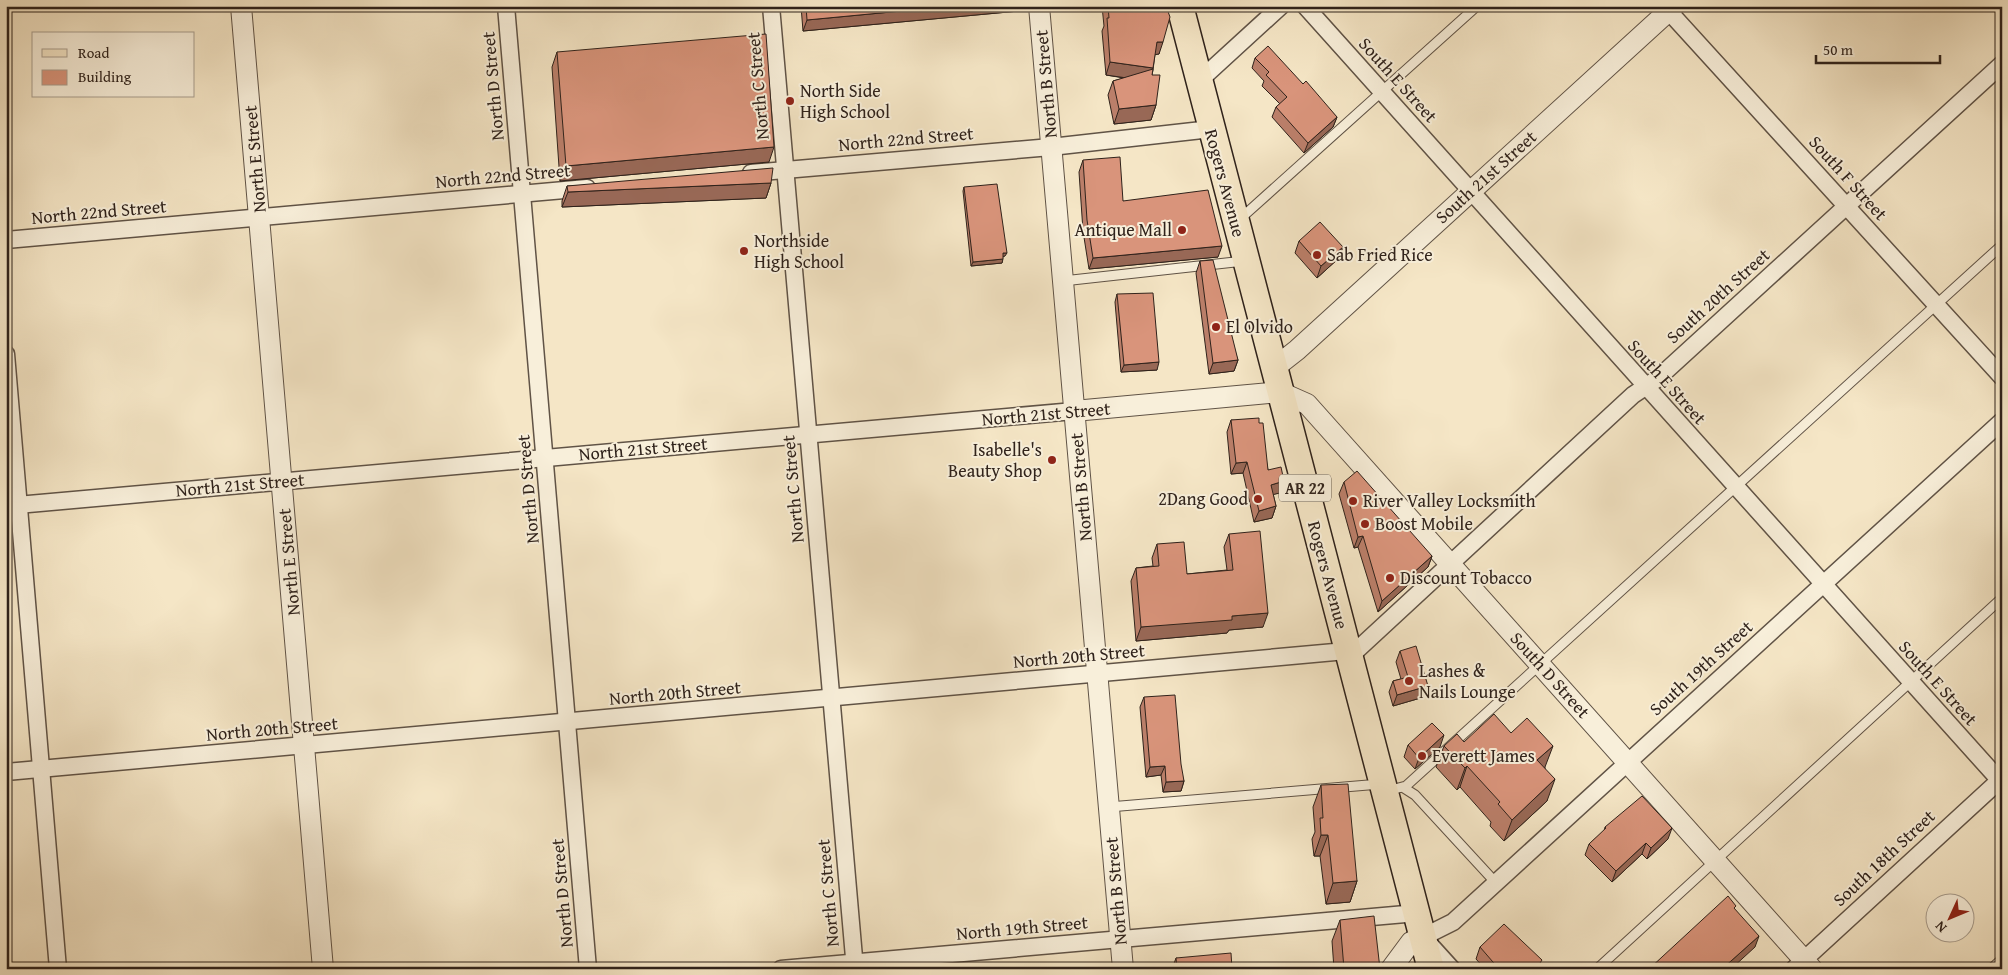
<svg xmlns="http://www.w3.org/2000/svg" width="2008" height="975" viewBox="0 0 2008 975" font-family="'Gentium Book Plus',serif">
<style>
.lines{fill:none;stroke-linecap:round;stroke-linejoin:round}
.service-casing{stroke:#605346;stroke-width:11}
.minor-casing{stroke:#605346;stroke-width:19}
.tertiary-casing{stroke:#605346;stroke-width:22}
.primary-casing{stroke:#2f221b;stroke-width:29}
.service{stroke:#f8efda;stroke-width:9}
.minor{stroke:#f8efda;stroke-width:16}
.tertiary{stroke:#f8efda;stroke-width:20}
.primary{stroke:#f5e6c6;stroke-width:26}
.wall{fill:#bb7f6a;stroke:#2f221b}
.shaded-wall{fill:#986856;stroke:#2f221b}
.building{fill:#d9947b;stroke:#2f221b}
.poi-dot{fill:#8f2418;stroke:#f8efda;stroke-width:2}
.labels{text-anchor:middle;stroke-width:4;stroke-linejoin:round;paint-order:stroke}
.shield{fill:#f8efda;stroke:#6b6054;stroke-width:1}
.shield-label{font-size:16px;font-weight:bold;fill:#2f221b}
.street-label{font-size:18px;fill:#2f221b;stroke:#f8efda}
.poi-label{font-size:18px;fill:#2f221b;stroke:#f8efda;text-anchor:start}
</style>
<rect width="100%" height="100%" fill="#f5e6c6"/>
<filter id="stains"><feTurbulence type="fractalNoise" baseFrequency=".004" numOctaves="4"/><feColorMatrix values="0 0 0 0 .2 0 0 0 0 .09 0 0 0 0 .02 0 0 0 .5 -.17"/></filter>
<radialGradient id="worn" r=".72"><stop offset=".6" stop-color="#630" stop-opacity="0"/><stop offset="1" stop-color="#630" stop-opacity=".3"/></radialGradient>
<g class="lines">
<defs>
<g id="service">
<path d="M 1240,219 L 1477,6"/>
<path d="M 1063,281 L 1244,261"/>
<path d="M 1404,788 L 1415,795 L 1496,883"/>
<path d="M 1387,791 L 1406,786 L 2002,245"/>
<path d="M 1109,807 L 1380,784"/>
<path d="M 1597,969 L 2002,598"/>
<path d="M 1991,969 L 2002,959"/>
</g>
<g id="minor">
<path d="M 506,6 L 588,969"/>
<path d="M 771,6 L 855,969"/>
<path d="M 1305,6 L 2002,783"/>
<path d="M 1664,6 L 2002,377"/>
<path d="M 1199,81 L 1281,6"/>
<path d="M 751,173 L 1051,147 L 1211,129"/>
<path d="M 6,240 L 587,188"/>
<path d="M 6,354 L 58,969"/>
<path d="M 6,506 L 1074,411"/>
<path d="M 6,772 L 1357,650 L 1633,395 L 1657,379 L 2002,64"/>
<path d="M 781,969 L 1417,913"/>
<path d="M 1452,969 L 1423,937 L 1453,922 L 2002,421"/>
<path d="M 1794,969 L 2002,778"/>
</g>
<g id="tertiary">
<path d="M 241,6 L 323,969"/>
<path d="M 1039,6 L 1123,969"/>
<path d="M 1274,368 L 1297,350 L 1674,6"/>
<path d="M 1074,411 L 1280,392 L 1307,404 L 1812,969"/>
<path d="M 1391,969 L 1411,942 L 1423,937"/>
</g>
<path id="primary" d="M 1180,6 L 1431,969"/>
</defs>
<!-- service casing -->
<use href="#service" class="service-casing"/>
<!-- minor casing -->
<use href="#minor" class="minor-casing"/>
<!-- tertiary casing -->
<use href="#tertiary" class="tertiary-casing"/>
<!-- primary casing -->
<use href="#primary" class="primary-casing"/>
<!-- service -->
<use href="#service" class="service"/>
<!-- minor -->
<use href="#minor" class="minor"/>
<!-- tertiary -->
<use href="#tertiary" class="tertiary"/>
<!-- primary -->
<use href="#primary" class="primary"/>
</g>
<!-- wall -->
<g class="wall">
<path d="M 801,6 L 1020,6 L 1019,11 L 803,31 Z"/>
<path d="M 1102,6 L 1166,6 L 1159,54 L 1155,54 L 1153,70 L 1152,75 L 1156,105 L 1151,120 L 1114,124 L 1108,95 L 1113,81 L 1124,78 L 1106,75 L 1102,31 L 1104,26 Z"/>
<path d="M 557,52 L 769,162 L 560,181 L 552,67 Z"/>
<path d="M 1255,58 L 1303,84 L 1337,117 L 1333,127 L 1304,153 L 1272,117 L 1276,107 L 1280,104 L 1262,86 L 1264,81 L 1252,68 Z"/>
<path d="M 1083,160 L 1123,201 L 1218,257 L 1089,269 L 1083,231 L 1079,172 Z"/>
<path d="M 771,183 L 766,198 L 562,207 L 562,201 L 567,186 Z"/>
<path d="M 964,187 L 1005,256 L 1003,256 L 1002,263 L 971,266 L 963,191 Z"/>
<path d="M 1299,241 L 1339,258 L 1317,278 L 1295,253 Z"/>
<path d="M 1200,261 L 1238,360 L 1234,371 L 1209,374 L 1196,273 Z"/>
<path d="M 1117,294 L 1157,370 L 1121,372 L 1115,302 Z"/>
<path d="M 1231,420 L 1259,423 L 1268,470 L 1284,481 L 1280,493 L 1273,494 L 1276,506 L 1272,518 L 1254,522 L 1243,473 L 1231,474 L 1227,432 Z"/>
<path d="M 1344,482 L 1432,556 L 1428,567 L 1378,612 L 1358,547 L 1354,548 L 1339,494 Z"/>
<path d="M 1229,534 L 1263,627 L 1229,630 L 1227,633 L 1136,641 L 1131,581 L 1136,568 L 1153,566 L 1152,558 L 1157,544 L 1187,574 L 1227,570 L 1224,547 Z"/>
<path d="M 1400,651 L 1428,686 L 1424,697 L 1393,706 L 1389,692 L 1393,681 L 1401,679 L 1396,662 Z"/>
<path d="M 1144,697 L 1184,781 L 1181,791 L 1163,792 L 1161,775 L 1146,777 L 1140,707 Z"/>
<path d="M 1511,733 L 1545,767 L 1547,801 L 1504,841 L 1490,826 L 1491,822 L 1460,787 L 1457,790 L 1436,767 L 1444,746 Z"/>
<path d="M 1408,745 L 1440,747 L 1415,769 L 1404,757 Z"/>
<path d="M 1321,785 L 1357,881 L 1350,902 L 1326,904 L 1320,856 L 1314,856 L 1312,839 L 1315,832 L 1313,807 Z"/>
<path d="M 1605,827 L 1668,839 L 1647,859 L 1642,854 L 1612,882 L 1585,855 L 1589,844 L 1604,831 Z"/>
<path d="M 1340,920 L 1380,969 L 1334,969 L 1332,941 Z"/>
<path d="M 1480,947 L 1540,964 L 1545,969 L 1485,969 L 1476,959 Z"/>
<path d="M 1176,958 L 1232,969 L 1172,969 Z"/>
</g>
<!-- shaded-wall -->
<g class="shaded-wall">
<path d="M 954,6 L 1020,6 L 1019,11 L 803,31 L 807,20 Z"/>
<path d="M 1235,6 L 1253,6 L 1233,10 Z"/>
<path d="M 1157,42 L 1163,42 L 1159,54 L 1153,55 Z"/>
<path d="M 1110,62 L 1153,68 L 1148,81 L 1106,75 Z"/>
<path d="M 1156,105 L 1151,120 L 1114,124 L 1119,109 Z"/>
<path d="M 1337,117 L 1333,127 L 1304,153 L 1308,143 Z"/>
<path d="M 774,147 L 769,162 L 560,181 L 566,166 Z"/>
<path d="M 771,183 L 766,198 L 562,207 L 568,192 Z"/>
<path d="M 1222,246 L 1218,257 L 1089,269 L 1093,258 Z"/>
<path d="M 1343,247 L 1339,258 L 1317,278 L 1321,266 Z"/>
<path d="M 1003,253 L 1007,253 L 1005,256 L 1001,257 Z"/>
<path d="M 1003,259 L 1002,263 L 971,266 L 973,262 Z"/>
<path d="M 1238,360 L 1234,371 L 1209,374 L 1213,363 Z"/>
<path d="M 1159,362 L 1157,370 L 1121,372 L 1124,365 Z"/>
<path d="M 1247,462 L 1243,473 L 1231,474 L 1236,463 Z"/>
<path d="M 1284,481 L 1280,493 L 1267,496 L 1271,485 Z"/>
<path d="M 1276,506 L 1272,518 L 1254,522 L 1259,511 Z"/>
<path d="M 1363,536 L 1358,547 L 1354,548 L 1358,537 Z"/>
<path d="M 1432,556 L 1428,567 L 1378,612 L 1382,601 Z"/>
<path d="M 1268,613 L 1263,627 L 1229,630 L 1227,633 L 1136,641 L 1141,627 L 1232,616 Z"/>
<path d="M 1428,686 L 1424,697 L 1393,706 L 1397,695 Z"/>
<path d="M 1444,735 L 1440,747 L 1415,769 L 1419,758 Z"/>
<path d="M 1553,746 L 1545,767 L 1530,781 L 1537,760 Z"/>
<path d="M 1165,766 L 1161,775 L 1146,777 L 1150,767 Z"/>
<path d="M 1467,766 L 1460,787 L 1457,790 L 1465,768 Z"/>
<path d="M 1555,779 L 1547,801 L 1504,841 L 1512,820 Z"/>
<path d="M 1184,781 L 1181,791 L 1163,792 L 1166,782 Z"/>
<path d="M 1672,828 L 1668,839 L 1647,859 L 1651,848 Z"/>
<path d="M 1321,835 L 1328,835 L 1320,856 L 1314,856 Z"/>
<path d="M 1646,843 L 1642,854 L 1612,882 L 1616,871 Z"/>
<path d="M 1357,881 L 1350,902 L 1326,904 L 1333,883 Z"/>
<path d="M 1759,936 L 1755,947 L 1731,969 L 1722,969 Z"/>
</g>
<!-- building -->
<g class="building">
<path d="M 806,6 L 954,6 L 807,20 Z"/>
<path d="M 1108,6 L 1166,6 L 1170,17 L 1163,42 L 1157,42 L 1153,68 L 1110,62 L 1107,18 L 1109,18 Z"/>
<path d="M 766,34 L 774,147 L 566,166 L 557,52 Z"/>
<path d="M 1268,46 L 1303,84 L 1306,81 L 1337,117 L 1308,143 L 1276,107 L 1287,97 L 1266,75 L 1269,72 L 1255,58 Z"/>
<path d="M 1153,69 L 1152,75 L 1160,75 L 1156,105 L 1119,109 L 1113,81 Z"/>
<path d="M 1120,157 L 1123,201 L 1208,190 L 1222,246 L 1093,258 L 1087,220 L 1083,160 Z"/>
<path d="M 773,168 L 771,183 L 568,192 L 567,186 Z"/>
<path d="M 997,184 L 1007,253 L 1003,253 L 1003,259 L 973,262 L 964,187 Z"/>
<path d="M 1320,222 L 1343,247 L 1321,266 L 1299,241 Z"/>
<path d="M 1213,260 L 1238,360 L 1213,363 L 1200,261 Z"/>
<path d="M 1153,293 L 1159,362 L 1124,365 L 1117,294 Z"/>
<path d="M 1259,418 L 1259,423 L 1263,423 L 1268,470 L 1281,467 L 1284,481 L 1271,485 L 1276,506 L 1259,511 L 1247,462 L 1236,463 L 1231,420 Z"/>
<path d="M 1357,471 L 1432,556 L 1382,601 L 1363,536 L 1358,537 L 1344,482 Z"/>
<path d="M 1260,531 L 1268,613 L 1232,616 L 1232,620 L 1141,627 L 1136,568 L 1159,566 L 1157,544 L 1184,542 L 1187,574 L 1233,570 L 1229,534 Z"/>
<path d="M 1416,646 L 1428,686 L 1397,695 L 1393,681 L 1408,677 L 1400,651 Z"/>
<path d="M 1175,695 L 1181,764 L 1184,781 L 1166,782 L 1165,766 L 1150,767 L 1144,697 Z"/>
<path d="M 1494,714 L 1511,733 L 1527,718 L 1553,746 L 1537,760 L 1555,779 L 1512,820 L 1498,804 L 1500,802 L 1467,766 L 1465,768 L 1444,746 L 1457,734 L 1464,742 Z"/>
<path d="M 1432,723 L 1444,735 L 1419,758 L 1408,745 Z"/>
<path d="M 1348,784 L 1357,881 L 1333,883 L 1328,835 L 1321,835 L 1320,818 L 1323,818 L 1321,785 Z"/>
<path d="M 1642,796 L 1672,828 L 1651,848 L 1646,843 L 1616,871 L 1589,844 L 1606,828 L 1605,827 Z"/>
<path d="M 1728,896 L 1736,906 L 1734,908 L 1759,936 L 1722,969 L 1649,969 Z"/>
<path d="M 1374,916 L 1380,969 L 1344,969 L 1340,920 Z"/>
<path d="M 1504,924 L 1542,960 L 1540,963 L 1545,969 L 1499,969 L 1480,947 Z"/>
<path d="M 1231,953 L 1232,969 L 1177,969 L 1176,958 Z"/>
<path d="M 1078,966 L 1078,969 L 1049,969 Z"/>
<path d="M 937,968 L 937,969 L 922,969 Z"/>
</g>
<!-- markers -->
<g class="poi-dot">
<circle cx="790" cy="101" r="5"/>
<circle cx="1182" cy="230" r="5"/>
<circle cx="744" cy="251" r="5"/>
<circle cx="1317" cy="255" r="5"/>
<circle cx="1216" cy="327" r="5"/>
<circle cx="1052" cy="460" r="5"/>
<circle cx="1258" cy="499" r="5"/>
<circle cx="1353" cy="501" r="5"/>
<circle cx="1365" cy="524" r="5"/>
<circle cx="1390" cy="578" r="5"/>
<circle cx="1409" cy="681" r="5"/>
<circle cx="1422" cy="756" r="5"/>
</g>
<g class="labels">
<!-- shield labels -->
<rect class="shield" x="1279" y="474.5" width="52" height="27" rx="4"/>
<g class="shield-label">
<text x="1305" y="494">AR 22</text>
</g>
<!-- street labels -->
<g class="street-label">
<text transform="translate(1398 80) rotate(48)" y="6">South E Street</text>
<text transform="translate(1046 84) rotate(-95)" y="6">North B Street</text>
<text transform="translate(493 86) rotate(-95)" y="6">North D Street</text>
<text transform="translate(758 86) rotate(-95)" y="6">North C Street</text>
<text transform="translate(906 139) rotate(-5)" y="6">North 22nd Street</text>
<text transform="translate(255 159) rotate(-95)" y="6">North E Street</text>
<text transform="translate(503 176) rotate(-5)" y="6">North 22nd Street</text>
<text transform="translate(1486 177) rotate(-42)" y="6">South 21st Street</text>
<text transform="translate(1848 178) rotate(48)" y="6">South F Street</text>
<text transform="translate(1225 183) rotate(75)" y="6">Rogers Avenue</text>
<text transform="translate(99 212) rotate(-5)" y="6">North 22nd Street</text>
<text transform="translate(1718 296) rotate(-42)" y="6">South 20th Street</text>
<text transform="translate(1667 382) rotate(48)" y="6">South E Street</text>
<text transform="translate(1046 414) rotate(-5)" y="6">North 21st Street</text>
<text transform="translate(643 449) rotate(-5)" y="6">North 21st Street</text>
<text transform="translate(240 485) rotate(-5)" y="6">North 21st Street</text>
<text transform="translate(1081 487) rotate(-95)" y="6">North B Street</text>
<text transform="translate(528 489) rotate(-95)" y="6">North D Street</text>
<text transform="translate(793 489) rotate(-95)" y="6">North C Street</text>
<text transform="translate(289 562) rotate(-95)" y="6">North E Street</text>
<text transform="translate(1328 575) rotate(75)" y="6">Rogers Avenue</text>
<text transform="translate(1079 656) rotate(-5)" y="6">North 20th Street</text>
<text transform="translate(1701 668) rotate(-42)" y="6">South 19th Street</text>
<text transform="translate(1550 675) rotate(48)" y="6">South D Street</text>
<text transform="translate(1938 683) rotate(48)" y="6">South E Street</text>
<text transform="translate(675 693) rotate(-5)" y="6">North 20th Street</text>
<text transform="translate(272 729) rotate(-5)" y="6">North 20th Street</text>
<text transform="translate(1884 858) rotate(-43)" y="6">South 18th Street</text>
<text transform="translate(1116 891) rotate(-95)" y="6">North B Street</text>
<text transform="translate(562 893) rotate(-95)" y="6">North D Street</text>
<text transform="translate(828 893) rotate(-95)" y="6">North C Street</text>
<text transform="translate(1022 928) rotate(-5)" y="6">North 19th Street</text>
</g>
<!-- poi labels -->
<g class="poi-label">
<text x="800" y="97">North Side<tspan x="800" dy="21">High School</tspan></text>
<text x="1172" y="236" text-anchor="end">Antique Mall</text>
<text x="754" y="247">Northside<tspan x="754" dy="21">High School</tspan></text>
<text x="1327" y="261">Sab Fried Rice</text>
<text x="1226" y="333">El Olvido</text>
<text x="1042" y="456" text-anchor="end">Isabelle's<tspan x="1042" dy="21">Beauty Shop</tspan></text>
<text x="1248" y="505" text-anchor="end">2Dang Good</text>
<text x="1363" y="507">River Valley Locksmith</text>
<text x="1375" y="530">Boost Mobile</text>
<text x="1400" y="584">Discount Tobacco</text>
<text x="1419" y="677">Lashes &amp;<tspan x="1419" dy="21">Nails Lounge</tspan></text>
<text x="1432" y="762">Everett James</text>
</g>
</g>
<!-- margin -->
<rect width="2008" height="975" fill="none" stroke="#f5e6c6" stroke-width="25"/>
<rect x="8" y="8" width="1993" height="960" fill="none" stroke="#2f221b" stroke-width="2.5"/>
<rect x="12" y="12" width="1983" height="950" fill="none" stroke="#2f221b"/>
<!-- legend -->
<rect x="32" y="32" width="162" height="65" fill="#f8efda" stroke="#a89d8e"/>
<rect x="42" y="49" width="25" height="8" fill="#f5e6c6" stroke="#a89d8e"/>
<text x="78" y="58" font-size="15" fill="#2f221b">Road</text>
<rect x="42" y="70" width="25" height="15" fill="#d9947b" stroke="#a89d8e"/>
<text x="78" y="82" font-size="15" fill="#2f221b">Building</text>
<!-- north arrow -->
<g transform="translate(1950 918) rotate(226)"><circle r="24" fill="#f8efda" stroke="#a89d8e"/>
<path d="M0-4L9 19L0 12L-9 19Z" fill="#8f2418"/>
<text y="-8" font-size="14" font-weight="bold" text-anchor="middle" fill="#2f221b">N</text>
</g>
<!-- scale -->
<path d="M1816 55v8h124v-8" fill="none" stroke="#2f221b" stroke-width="2.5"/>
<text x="1823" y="55" font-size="15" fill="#2f221b" stroke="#f8efda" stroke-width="4" paint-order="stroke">50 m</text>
<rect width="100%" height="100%" filter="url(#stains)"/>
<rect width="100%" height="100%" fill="url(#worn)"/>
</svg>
